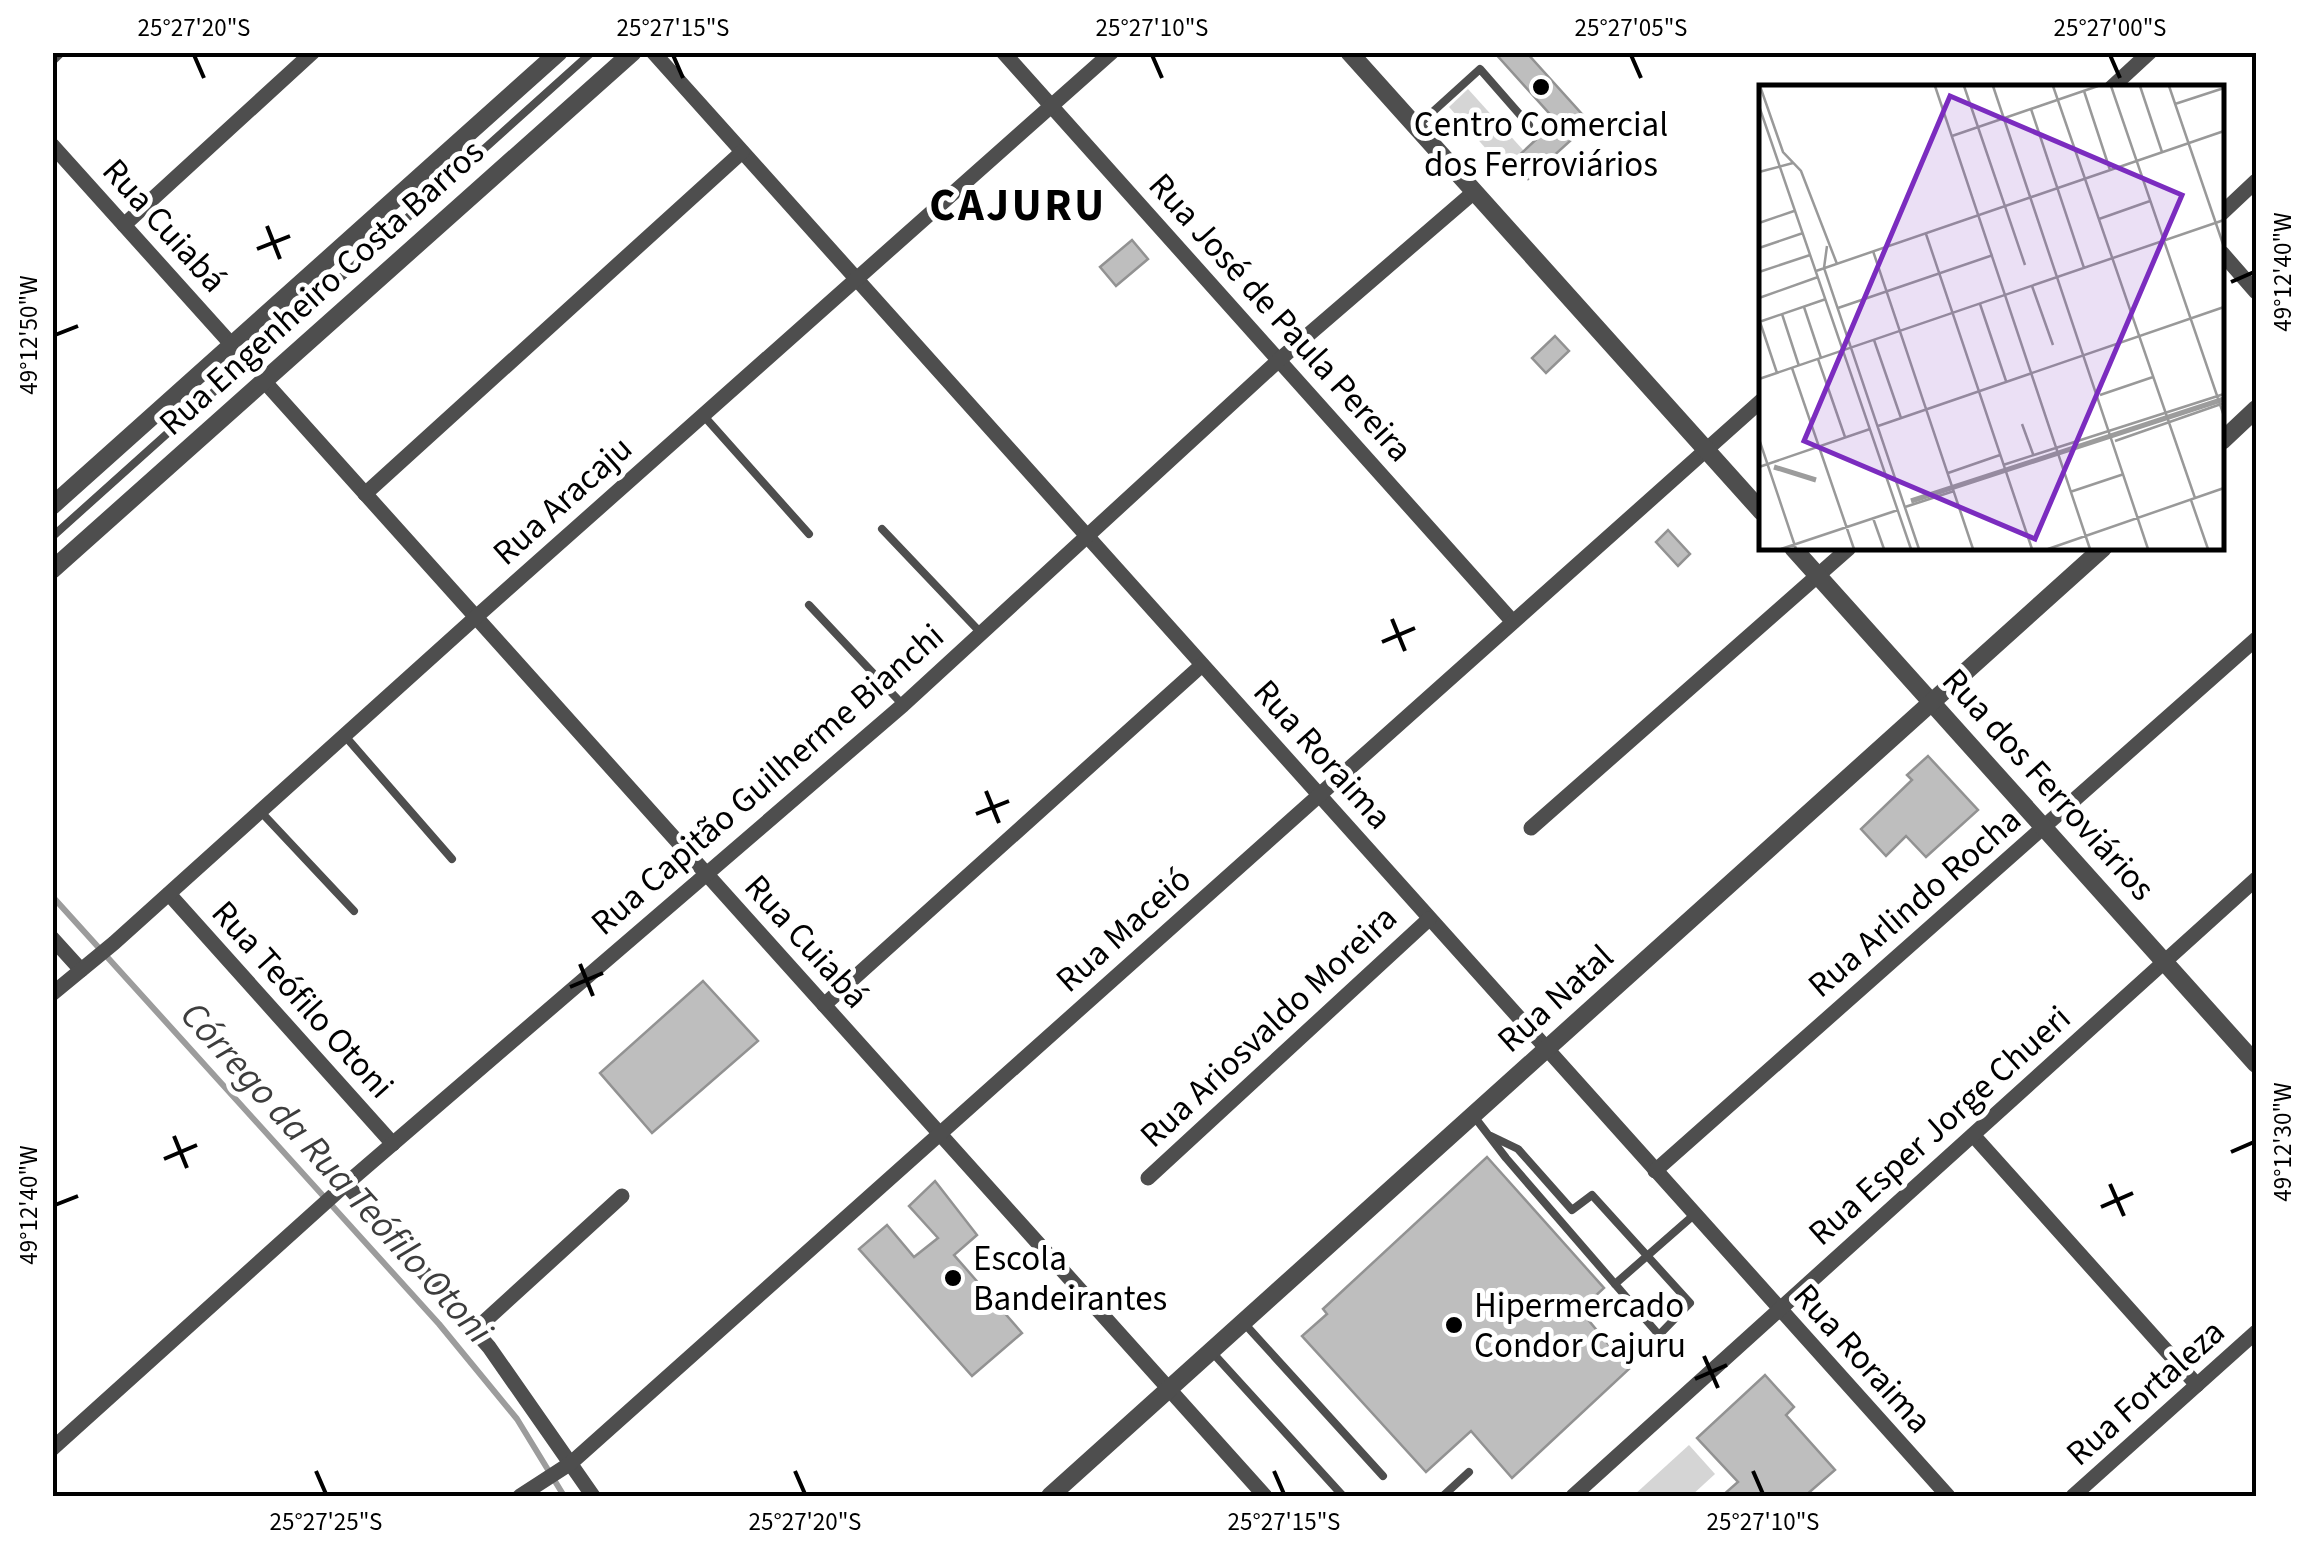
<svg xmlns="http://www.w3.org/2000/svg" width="2309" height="1549" viewBox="0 0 2309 1549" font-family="'Source Sans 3',sans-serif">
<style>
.green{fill:#d5d5d5}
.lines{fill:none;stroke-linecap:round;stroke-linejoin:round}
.stream{stroke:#9c9c9c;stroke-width:6}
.building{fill:#bebebe;stroke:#929292;stroke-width:2.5}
.service{stroke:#4e4e4e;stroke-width:8}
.minor{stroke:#4e4e4e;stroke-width:15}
.tertiary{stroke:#4e4e4e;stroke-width:18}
.ticks{fill:none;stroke:#000;stroke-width:4}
.poi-dot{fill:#000;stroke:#fff;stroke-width:4}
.labels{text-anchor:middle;stroke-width:10;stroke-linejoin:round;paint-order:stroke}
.poi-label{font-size:35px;fill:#000;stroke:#fff;text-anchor:start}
.street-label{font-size:35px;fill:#000;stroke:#fff}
.water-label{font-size:38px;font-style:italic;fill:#3d3d3d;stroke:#fff}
.district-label{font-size:45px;font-weight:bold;letter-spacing:2.5px;fill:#000;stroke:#fff}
.inset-river{fill:none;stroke:#9c9c9c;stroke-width:5}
.inset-road{fill:none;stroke:#999;stroke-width:2.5}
.view{fill:#7b2cbf;fill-opacity:0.15;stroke:#7b2cbf;stroke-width:5}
.inset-edge{fill:none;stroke:#000;stroke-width:5}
.neatline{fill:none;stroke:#000;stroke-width:4}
.ticks-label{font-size:25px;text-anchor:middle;fill:#000}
</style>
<rect width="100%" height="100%" fill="#fff"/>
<!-- green -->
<g class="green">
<path d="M 1468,89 L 1524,151 L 1504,169 L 1449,107 Z"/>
<path d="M 1689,1445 L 1715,1474 L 1691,1496 L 1633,1496 Z"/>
</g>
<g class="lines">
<!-- stream -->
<path class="stream" d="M 52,896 L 439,1324 L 517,1419 L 564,1496"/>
</g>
<!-- building -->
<g class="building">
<path d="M 1494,52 L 1526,52 L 1590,123 L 1528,179 L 1512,162 L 1556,121 Z"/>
<path d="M 1132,240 L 1148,259 L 1116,286 L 1100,267 Z"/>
<path d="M 1555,336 L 1569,351 L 1546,373 L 1532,358 Z"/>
<path d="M 1668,530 L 1690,554 L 1678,566 L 1656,542 Z"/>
<path d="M 1928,756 L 1978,810 L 1926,857 L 1906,836 L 1886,856 L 1861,829 L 1912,780 L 1907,775 Z"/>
<path d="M 703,981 L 758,1041 L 652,1133 L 600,1073 Z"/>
<path d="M 1487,1157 L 1604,1288 L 1580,1310 L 1629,1369 L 1512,1478 L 1471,1431 L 1426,1472 L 1302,1336 L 1327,1314 L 1323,1309 Z"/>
<path d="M 935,1181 L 977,1235 L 954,1255 L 1022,1333 L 972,1376 L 859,1249 L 887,1225 L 914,1257 L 938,1238 L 909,1206 Z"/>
<path d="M 1765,1375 L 1794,1407 L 1786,1415 L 1835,1470 L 1805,1496 L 1722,1496 L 1738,1482 L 1697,1438 Z"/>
</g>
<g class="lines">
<!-- service -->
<g class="service">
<path d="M 1416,127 L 1480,69 L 1529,125"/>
<path d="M 703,415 L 809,534"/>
<path d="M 882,529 L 980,632"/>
<path d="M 52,537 L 592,52"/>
<path d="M 809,605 L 903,705"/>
<path d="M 345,736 L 452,859"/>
<path d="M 261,812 L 354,911"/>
<path d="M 1473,1115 L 1506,1158 L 1659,1335 L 1690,1303 L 1592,1195 L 1572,1210 L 1518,1149 L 1491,1136"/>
<path d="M 1615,1284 L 1695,1214"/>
<path d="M 1243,1322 L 1383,1476"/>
<path d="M 1211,1351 L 1343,1496"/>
<path d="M 1443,1496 L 1469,1472"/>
</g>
<!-- minor -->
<g class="minor">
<path d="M 653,52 L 1948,1496"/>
<path d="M 1003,52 L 1513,622"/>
<path d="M 52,57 L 57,52"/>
<path d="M 2111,88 L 2150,52"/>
<path d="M 52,145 L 232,345"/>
<path d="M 2222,213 L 2256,181"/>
<path d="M 124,225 L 313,52"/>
<path d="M 2222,253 L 2256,292"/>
<path d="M 264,381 L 1265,1496"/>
<path d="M 365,494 L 742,152"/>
<path d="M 1531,828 L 1849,548"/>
<path d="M 169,894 L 393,1144"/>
<path d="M 52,938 L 81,970"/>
<path d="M 52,994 L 114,943 L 476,617 L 1112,52"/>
<path d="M 824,1005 L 1202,665"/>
<path d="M 1973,1135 L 2197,1385"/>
<path d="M 1655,1171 L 2256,639"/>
<path d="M 1148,1178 L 1429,919"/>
<path d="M 346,1184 L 489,1347 L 593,1496"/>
<path d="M 475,1330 L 622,1196"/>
<path d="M 52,1449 L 346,1184 L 903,705 L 1279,360 L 1474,192"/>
<path d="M 520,1496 L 571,1463 L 1762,400"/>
<path d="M 1573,1496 L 2256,879"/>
<path d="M 2073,1496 L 2256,1332"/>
</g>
<!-- tertiary -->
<g class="tertiary">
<path d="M 1349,52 L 1762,512"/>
<path d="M 2222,441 L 2256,409"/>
<path d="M 52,506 L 559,52"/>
<path d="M 1793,548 L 2256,1064"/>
<path d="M 52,570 L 633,52"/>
<path d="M 1050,1496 L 2103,548"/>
</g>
</g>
<!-- ticks -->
<path class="ticks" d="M 194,55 L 204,78M 673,55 L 683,78M 1152,55 L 1162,78M 1631,55 L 1641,78M 2110,55 L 2120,78M 267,226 L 280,259M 257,249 L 290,236M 2231,282 L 2254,272M 55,335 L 78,326M 1392,619 L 1405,651M 1382,642 L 1415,628M 986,791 L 999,823M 976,814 L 1009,801M 580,964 L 593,996M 570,987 L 603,973M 174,1136 L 187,1168M 2231,1152 L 2254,1142M 164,1159 L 197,1145M 2110,1184 L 2124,1216M 55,1205 L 78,1196M 2101,1207 L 2133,1193M 1704,1356 L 1718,1388M 1695,1379 L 1727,1365M 316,1471 L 326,1494M 795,1471 L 805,1494M 1274,1471 L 1284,1494M 1753,1471 L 1763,1494"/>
<!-- markers -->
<g class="poi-dot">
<circle cx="1541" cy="87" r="10"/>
<circle cx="953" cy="1278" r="10"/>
<circle cx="1454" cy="1325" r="10"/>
</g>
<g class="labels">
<!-- poi labels -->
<g class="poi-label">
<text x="1541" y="136" text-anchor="middle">Centro Comercial<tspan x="1541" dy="40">dos Ferroviários</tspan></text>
<text x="973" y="1270">Escola<tspan x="973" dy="40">Bandeirantes</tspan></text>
<text x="1474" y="1317">Hipermercado<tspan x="1474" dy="40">Condor Cajuru</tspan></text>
</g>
<!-- street labels -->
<g class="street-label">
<text transform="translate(165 225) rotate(48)" y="12">Rua Cuiabá</text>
<text transform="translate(321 287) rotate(-42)" y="12">Rua Engenheiro Costa Barros</text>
<text transform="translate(1281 317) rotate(48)" y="12">Rua José de Paula Pereira</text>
<text transform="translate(562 500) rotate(-42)" y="12">Rua Aracaju</text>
<text transform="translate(1323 754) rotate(48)" y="12">Rua Roraima</text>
<text transform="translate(767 779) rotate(-41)" y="12">Rua Capitão Guilherme Bianchi</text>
<text transform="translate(2049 784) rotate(48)" y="12">Rua dos Ferroviários</text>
<text transform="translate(1914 902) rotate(-41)" y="12">Rua Arlindo Rocha</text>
<text transform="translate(1123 929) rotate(-42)" y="12">Rua Maceió</text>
<text transform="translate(807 941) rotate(48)" y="12">Rua Cuiabá</text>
<text transform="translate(1555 998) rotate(-42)" y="12">Rua Natal</text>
<text transform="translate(303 999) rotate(48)" y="12">Rua Teófilo Otoni</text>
<text transform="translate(1268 1026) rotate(-43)" y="12">Rua Ariosvaldo Moreira</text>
<text transform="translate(1939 1125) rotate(-42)" y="12">Rua Esper Jorge Chueri</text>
<text transform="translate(1863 1358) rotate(48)" y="12">Rua Roraima</text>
<text transform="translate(2145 1392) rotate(-42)" y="12">Rua Fortaleza</text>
</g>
<!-- water labels -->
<g class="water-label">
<text transform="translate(337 1172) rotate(48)" y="13">Córrego da Rua Teófilo Otoni</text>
</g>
<!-- district labels -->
<g class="district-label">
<text x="1018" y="220">CAJURU</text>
</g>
</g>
<!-- overview -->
<g transform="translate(1759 85)">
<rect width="465" height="465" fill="#fff"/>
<path class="inset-river" d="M 15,382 L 57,395M 152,416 L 465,314"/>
<path class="inset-road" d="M 1,1 L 24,67 L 42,86 L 78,179M 176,1 L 331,464M 205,1 L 266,180M 234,1 L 389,464M 294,1 L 436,413M 352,1 L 465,331M 381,1 L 403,67M 410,1 L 465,162M 325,6 L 351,85M 416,19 L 465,3M 0,21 L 152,464M 272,24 L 325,183M 193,51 L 339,1M 0,87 L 34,78M 340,134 L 391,116M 0,138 L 35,126M 167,149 L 273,464M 68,161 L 65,183 L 160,464M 0,163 L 44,148M 114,166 L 214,464M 57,186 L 465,46M 0,187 L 51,170M 273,201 L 294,260M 0,213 L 59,192M 221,219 L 247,296M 45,222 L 62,273M 79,223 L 234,170M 23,229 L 40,281M 0,237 L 67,214M 1,237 L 18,288M 115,255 L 142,333M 59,274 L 86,352M 33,283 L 95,464M 0,294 L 465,135M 341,310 L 394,292M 263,339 L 274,369M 119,341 L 465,222M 0,354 L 37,464M 356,356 L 465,318M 244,380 L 465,309M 0,382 L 111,344M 189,388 L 241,370M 311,407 L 365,389M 432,415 L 449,464M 146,422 L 195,406M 114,433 L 125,464M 22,464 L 139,425M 289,464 L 465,403"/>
<path class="view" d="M 191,11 L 423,110 L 276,454 L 45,356 Z"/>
<rect width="465" height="465" class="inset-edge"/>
</g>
<!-- border -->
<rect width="2309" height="1549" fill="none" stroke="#ffffff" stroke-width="110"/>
<rect x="55" y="55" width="2199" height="1439" class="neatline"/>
<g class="ticks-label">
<text x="194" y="36">25°27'20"S</text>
<text x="673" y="36">25°27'15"S</text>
<text x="1152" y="36">25°27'10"S</text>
<text x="1631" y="36">25°27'05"S</text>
<text x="2110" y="36">25°27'00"S</text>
<text transform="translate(2282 272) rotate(-90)" y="9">49°12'40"W</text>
<text transform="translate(28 335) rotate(-90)" y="9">49°12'50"W</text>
<text transform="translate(2282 1142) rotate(-90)" y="9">49°12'30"W</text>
<text transform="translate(28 1205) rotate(-90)" y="9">49°12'40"W</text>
<text x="326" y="1530">25°27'25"S</text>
<text x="805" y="1530">25°27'20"S</text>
<text x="1284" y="1530">25°27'15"S</text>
<text x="1763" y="1530">25°27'10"S</text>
</g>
</svg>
